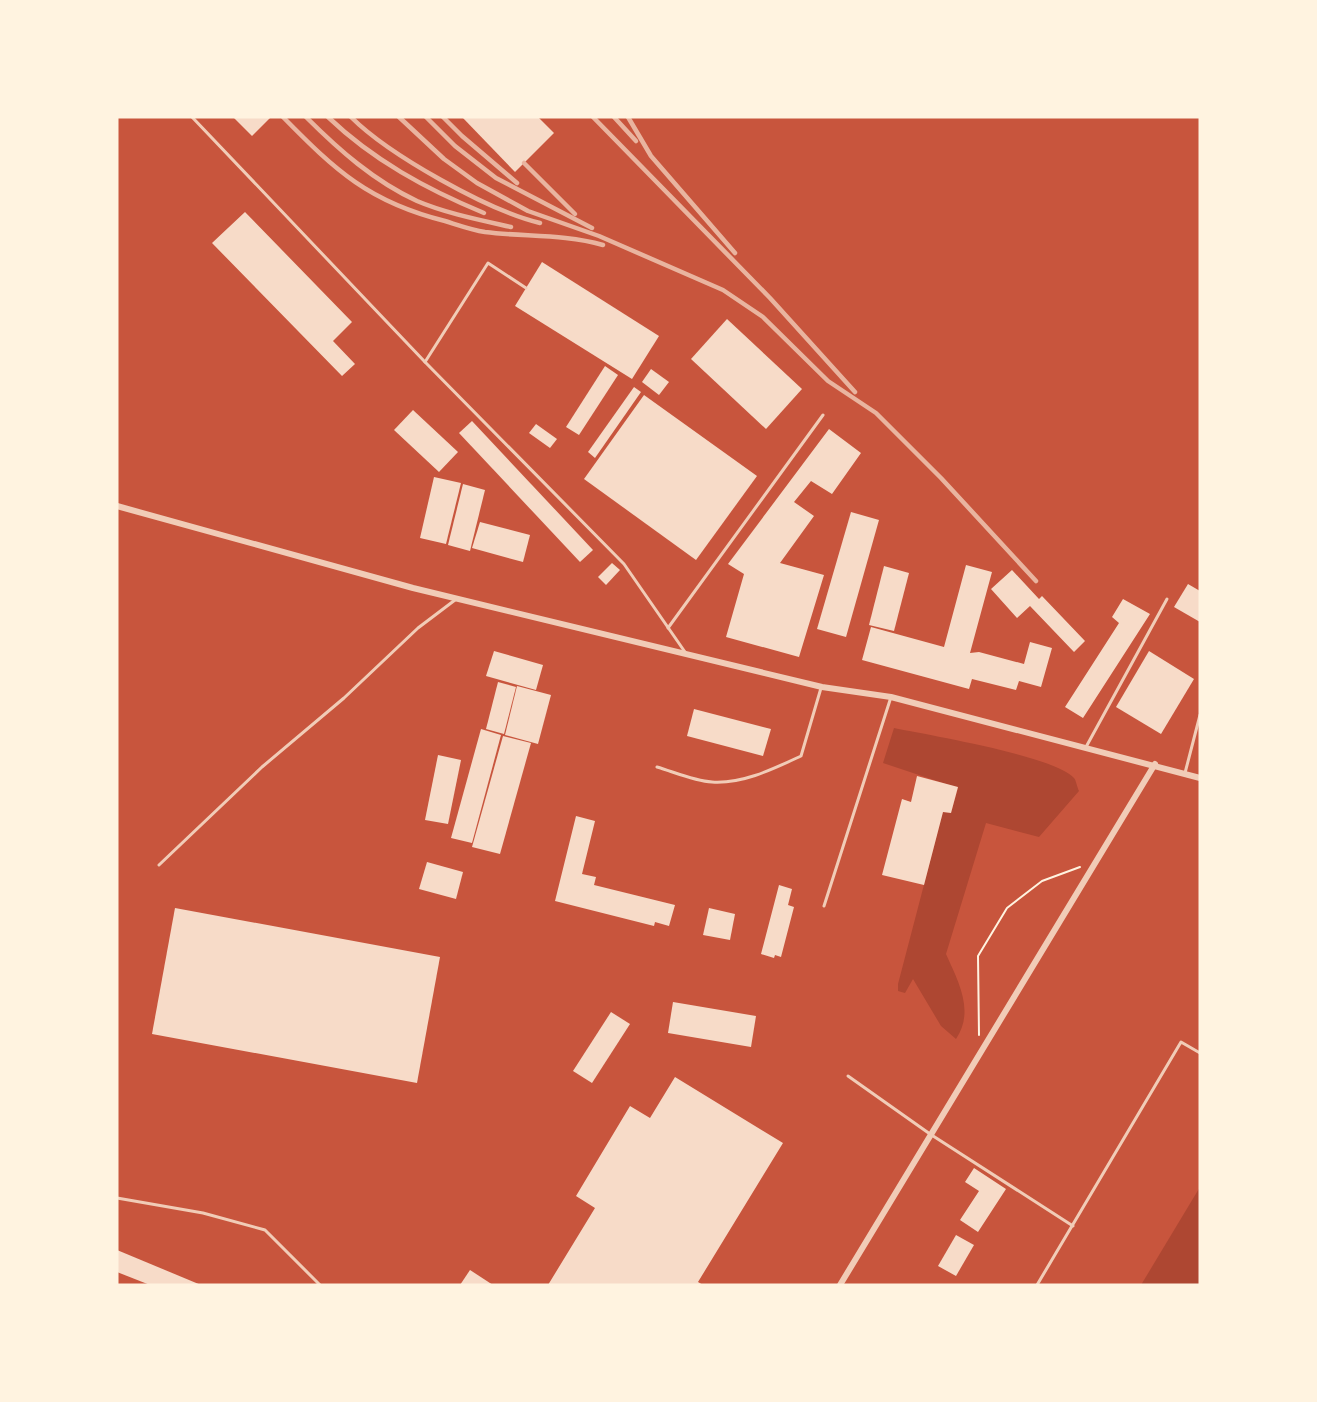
<svg xmlns="http://www.w3.org/2000/svg" width="1317" height="1402" viewBox="0 0 1317 1402" font-family="'DejaVu Sans',sans-serif">
<style>
.green{fill:#ae4732}
.building{fill:#f7dbc8}
.lines{fill:none;stroke-linecap:round;stroke-linejoin:round}
.path{stroke:#fff3e0;stroke-width:2}
.service{stroke:#f1ccb7;stroke-width:3}
.minor{stroke:#f1ccb7;stroke-width:6}
.rail{stroke:#e9b49f;stroke-width:4.5}
</style>
<rect width="100%" height="100%" fill="#c8553d"/>
<!-- green -->
<g class="green">
<path d="M 894,728 C 928,735 1055,756 1074,778 C 1076,780 1077,787 1079,791 L 1039,837 L 986,823 L 946,954 C 958,981 975,1011 956,1039 L 941,1026 L 913,979 L 905,993 L 898,991 L 898,984 L 943,812 L 951,813 L 958,788 L 883,763 Z"/>
<path d="M 1200,1187 L 1200,1285 L 1141,1285 Z"/>
</g>
<!-- building -->
<g class="building">
<path d="M 233,117 L 271,117 L 252,136 Z"/>
<path d="M 462,117 L 538,117 L 554,133 L 515,172 Z"/>
<path d="M 245,212 L 352,322 L 333,341 L 355,364 L 342,376 L 212,243 Z"/>
<path d="M 542,262 L 659,336 L 632,379 L 515,306 Z"/>
<path d="M 727,319 L 802,389 L 766,429 L 691,359 Z"/>
<path d="M 605,366 L 618,375 L 579,435 L 566,427 Z"/>
<path d="M 651,369 L 669,382 L 659,395 L 642,382 Z"/>
<path d="M 634,387 L 641,392 L 595,458 L 588,452 Z"/>
<path d="M 644,395 L 757,476 L 696,560 L 584,479 Z"/>
<path d="M 413,410 L 458,452 L 439,472 L 394,430 Z"/>
<path d="M 472,421 L 593,550 L 580,562 L 459,433 Z"/>
<path d="M 536,424 L 557,439 L 550,448 L 529,433 Z"/>
<path d="M 829,429 L 861,453 L 832,494 L 811,481 L 794,502 L 814,516 L 780,563 L 824,575 L 799,657 L 726,637 L 744,574 L 728,564 Z"/>
<path d="M 434,477 L 461,483 L 446,544 L 420,538 Z"/>
<path d="M 463,484 L 485,490 L 470,551 L 448,545 Z"/>
<path d="M 851,512 L 879,520 L 846,637 L 817,629 Z"/>
<path d="M 480,522 L 530,535 L 523,562 L 472,548 Z"/>
<path d="M 612,563 L 620,570 L 606,585 L 598,577 Z"/>
<path d="M 966,565 L 992,572 L 970,653 L 979,652 L 1024,664 L 1030,642 L 1052,648 L 1041,687 L 1019,681 L 1016,690 L 972,679 L 969,689 L 862,660 L 871,627 L 944,647 Z"/>
<path d="M 884,566 L 909,573 L 894,631 L 869,625 Z"/>
<path d="M 1012,570 L 1039,599 L 1042,596 L 1085,641 L 1074,652 L 1030,606 L 1017,618 L 991,589 Z"/>
<path d="M 1188,584 L 1200,591 L 1200,622 L 1174,607 Z"/>
<path d="M 1123,599 L 1150,614 L 1083,718 L 1065,707 L 1119,623 L 1112,617 Z"/>
<path d="M 494,651 L 543,665 L 536,690 L 486,676 Z"/>
<path d="M 1149,651 L 1194,679 L 1161,734 L 1116,707 Z"/>
<path d="M 498,682 L 516,687 L 504,734 L 486,729 Z"/>
<path d="M 517,686 L 551,695 L 538,744 L 505,735 Z"/>
<path d="M 694,709 L 771,729 L 763,756 L 687,736 Z"/>
<path d="M 481,729 L 501,735 L 472,843 L 451,838 Z"/>
<path d="M 503,736 L 531,743 L 500,854 L 472,847 Z"/>
<path d="M 438,755 L 461,760 L 448,824 L 425,820 Z"/>
<path d="M 917,776 L 958,787 L 951,813 L 943,812 L 924,885 L 882,875 L 902,799 L 911,802 Z"/>
<path d="M 576,816 L 595,821 L 582,874 L 596,877 L 594,885 L 675,905 L 669,926 L 655,922 L 654,926 L 555,901 Z"/>
<path d="M 427,862 L 463,872 L 456,899 L 419,889 Z"/>
<path d="M 779,885 L 792,889 L 788,905 L 794,907 L 781,957 L 775,955 L 774,958 L 761,954 Z"/>
<path d="M 175,908 L 440,957 L 417,1083 L 152,1034 Z"/>
<path d="M 709,908 L 735,914 L 730,940 L 703,935 Z"/>
<path d="M 673,1002 L 756,1016 L 751,1047 L 668,1033 Z"/>
<path d="M 611,1012 L 630,1024 L 592,1083 L 573,1071 Z"/>
<path d="M 675,1077 L 783,1143 L 698,1282 L 703,1285 L 548,1285 L 595,1208 L 576,1196 L 630,1106 L 650,1118 Z"/>
<path d="M 974,1168 L 1006,1189 L 978,1232 L 960,1220 L 979,1191 L 965,1182 Z"/>
<path d="M 956,1235 L 974,1245 L 956,1276 L 938,1266 Z"/>
<path d="M 117,1250 L 201,1285 L 150,1285 L 117,1272 Z"/>
<path d="M 470,1270 L 493,1285 L 460,1285 Z"/>
</g>
<g class="lines">
<!-- path -->
<path class="path" d="M 979,1035 L 978,956 L 1007,908 L 1042,881 L 1080,867"/>
<!-- service -->
<g class="service">
<path d="M 192,117 L 425,362 L 624,564 L 685,652"/>
<path d="M 425,362 L 488,263 L 526,288"/>
<path d="M 668,628 L 823,415"/>
<path d="M 1086,747 L 1167,599"/>
<path d="M 657,767 C 674,772 694,781 712,782 C 743,784 773,769 801,756 L 821,688"/>
<path d="M 1185,773 L 1200,715"/>
<path d="M 159,865 L 262,767 L 344,698 L 418,628 L 455,600"/>
<path d="M 824,906 L 891,697"/>
<path d="M 848,1076 L 930,1134 L 1073,1226"/>
<path d="M 117,1198 L 203,1213 L 265,1230 L 320,1285"/>
<path d="M 1037,1285 L 1181,1042 L 1200,1053"/>
</g>
<!-- minor -->
<g class="minor">
<path d="M 117,506 L 413,588 L 822,687 L 891,697 L 1200,778"/>
<path d="M 840,1285 L 1155,764"/>
</g>
<!-- rail -->
<g class="rail">
<path d="M 283,117 C 336,171 369,202 445,221 C 458,225 472,230 485,232 C 524,237 564,234 603,245"/>
<path d="M 306,117 C 339,150 374,181 417,201 C 445,213 480,220 511,227"/>
<path d="M 328,117 C 373,160 426,189 484,213"/>
<path d="M 351,117 C 389,155 489,211 540,223"/>
<path d="M 399,117 L 444,159 L 477,183 L 528,211 L 599,236 L 723,290 L 763,317 L 828,381 L 876,413 L 941,478 L 1036,581"/>
<path d="M 426,117 L 455,146 L 496,178 L 592,228"/>
<path d="M 443,117 L 462,136 L 517,183"/>
<path d="M 593,117 L 770,298 L 855,392"/>
<path d="M 614,117 L 636,141"/>
<path d="M 628,117 L 651,156 L 735,253"/>
<path d="M 524,163 L 575,214"/>
</g>
</g>
<!-- border -->
<rect width="1317" height="1402" fill="none" stroke="#fff3e0" stroke-width="237"/>
</svg>
